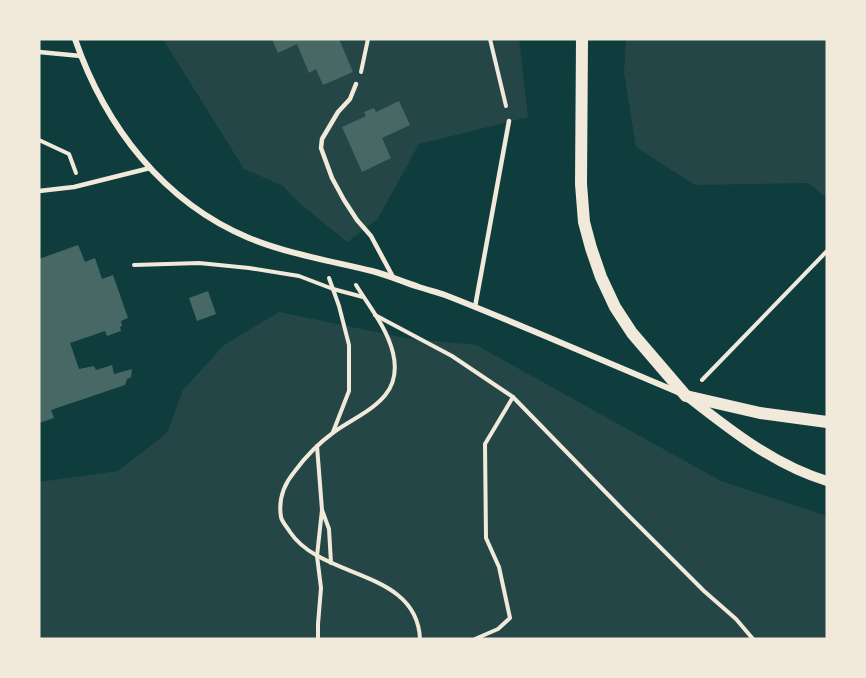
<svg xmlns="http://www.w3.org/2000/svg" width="866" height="678" viewBox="0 0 866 678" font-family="'Golos Text',sans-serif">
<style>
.green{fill:#244646}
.building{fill:#486865}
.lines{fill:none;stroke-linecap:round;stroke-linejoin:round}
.path{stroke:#f1e9da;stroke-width:4}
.service{stroke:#f1e9da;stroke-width:4.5}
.minor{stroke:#f1e9da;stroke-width:6}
.tertiary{stroke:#f1e9da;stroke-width:10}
.secondary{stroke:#f1e9da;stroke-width:12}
</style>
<rect width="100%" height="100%" fill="#0f3d3e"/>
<!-- green -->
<g class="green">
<path d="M 163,39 L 519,39 L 528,117 L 419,144 L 377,220 L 347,242 L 297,201 L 283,186 L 244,169 Z"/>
<path d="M 626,39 L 827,39 L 827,198 L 808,183 L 695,185 L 636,147 L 624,72 Z"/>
<path d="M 279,312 L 405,338 L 476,345 L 721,481 L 827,516 L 827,639 L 39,639 L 39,482 L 118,471 L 167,433 L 183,390 L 224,345 Z"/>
</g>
<!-- building -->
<g class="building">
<path d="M 272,39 L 339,39 L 353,72 L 323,85 L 316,69 L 309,73 L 297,44 L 278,53 Z"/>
<path d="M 399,101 L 410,125 L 382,138 L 391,158 L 362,172 L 342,127 L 366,116 L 364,112 L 374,108 L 376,112 Z"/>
<path d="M 78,245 L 85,262 L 95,258 L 102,279 L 113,275 L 128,318 L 121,321 L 122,326 L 120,327 L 121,331 L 107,336 L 105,331 L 70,343 L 79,369 L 94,366 L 96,370 L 112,365 L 114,374 L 132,369 L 131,377 L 127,379 L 125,385 L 51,410 L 54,418 L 39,423 L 39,259 Z"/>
<path d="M 208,291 L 216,314 L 197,321 L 189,298 Z"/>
</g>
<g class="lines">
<!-- path -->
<g class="path">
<path d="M 490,39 L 506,106"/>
<path d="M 361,72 L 368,39"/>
<path d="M 39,140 L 69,154 L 76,173"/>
<path d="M 134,265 L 199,263 L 249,268 L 299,276 L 333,289 L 363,297"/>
<path d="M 329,278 L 339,306 L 349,345 L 349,391 L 333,432"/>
<path d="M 356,285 C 369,306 387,328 393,353 C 404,399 364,411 334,432 C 319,443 306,456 295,471 C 284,484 278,499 281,517 C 282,522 287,527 290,532 C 322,580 417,569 420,639"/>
<path d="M 375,315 L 452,356 L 513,397 L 620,507 L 704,591 L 736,619 L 753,639"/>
<path d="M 702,380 L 827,251"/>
<path d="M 317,446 L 322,510 L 317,556 L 321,588 L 318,624 L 318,639"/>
<path d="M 322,510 L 329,529 L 331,563"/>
<path d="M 475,639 L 498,629 L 510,618 L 499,567 L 486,538 L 485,444 L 513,397"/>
</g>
<!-- service -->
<g class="service">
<path d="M 39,52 L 81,56"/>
<path d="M 356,84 L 350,99 L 338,112 L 322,139 L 321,148 L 332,178 L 344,200 L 357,220 L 371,236 L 393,277"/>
<path d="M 39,191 L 74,187 L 150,168"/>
<path d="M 475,307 L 509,121"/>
</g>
<!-- minor -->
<path class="minor" d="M 75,39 C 105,126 163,202 249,238 C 288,254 331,261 372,271 C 388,275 403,282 419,287 C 428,290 437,292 445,295 C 476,307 507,320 538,333 C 585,353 632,373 680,393"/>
<!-- tertiary -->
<path class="tertiary" d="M 687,396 C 729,429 774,465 827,481"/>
<!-- secondary -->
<path class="secondary" d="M 582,39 L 581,184 L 584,222 L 591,248 L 601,277 L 615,307 L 632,333 L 686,396 L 760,413 L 827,422"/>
</g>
<!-- border -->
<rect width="866" height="678" fill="none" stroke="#f1e9da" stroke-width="81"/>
</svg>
